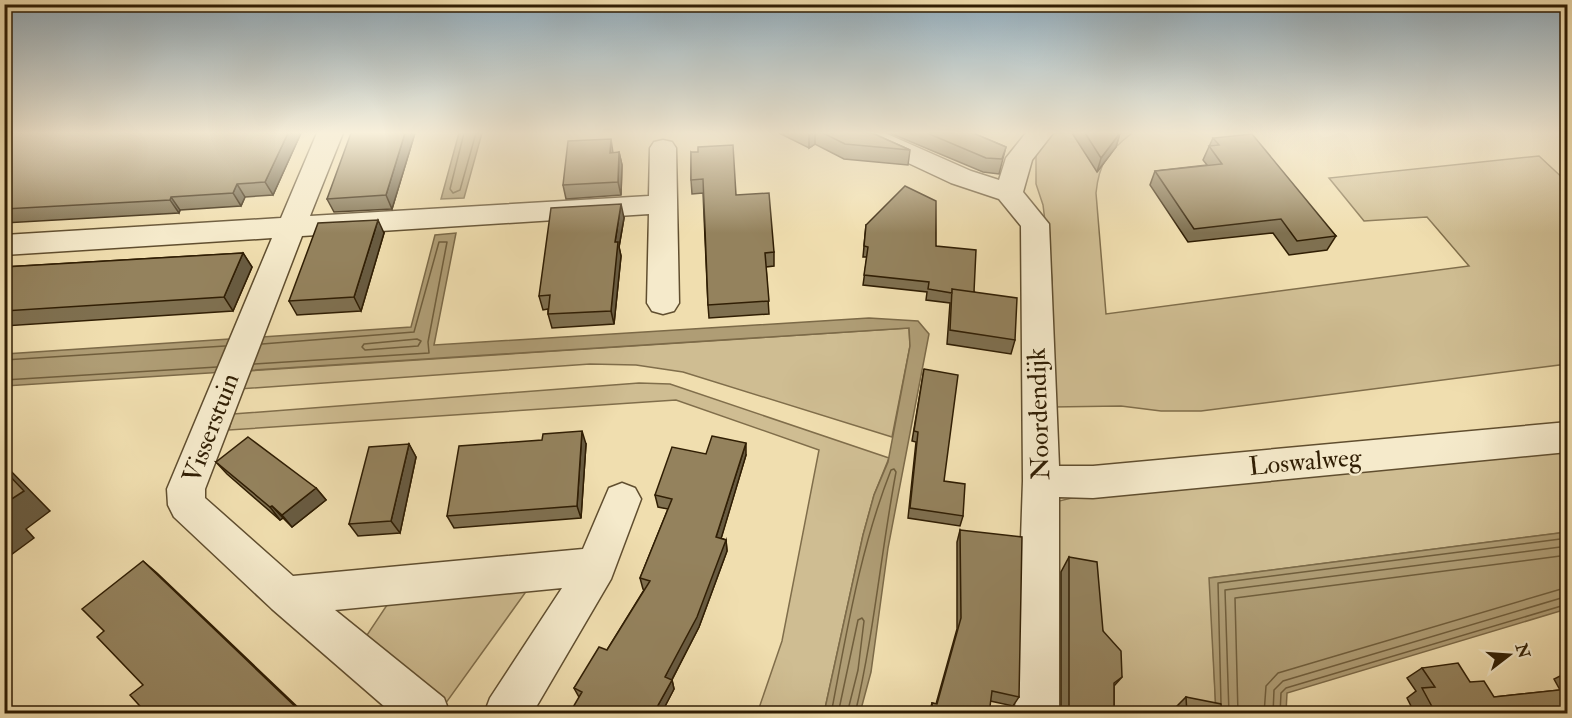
<svg xmlns="http://www.w3.org/2000/svg" width="1572" height="718" font-family="'IM FELL Double Pica',serif">
	<rect width="100%" height="100%" fill="#f0deaf"/>
	<filter id="stains"><feTurbulence type="fractalNoise" baseFrequency=".00333" numOctaves="4"/><feColorMatrix values="0 0 0 0 .2 0 0 0 0 .09 0 0 0 0 .02 0 0 0 .5 -.17"/></filter>
	<radialGradient id="worn" r=".72"><stop offset=".6" stop-color="#630" stop-opacity="0"/><stop offset="1" stop-color="#630" stop-opacity=".3"/></radialGradient>
	<path fill="#cfbd92" stroke="#806e4b" stroke-width="1.5" d="M1048,133H1132C1108,152 1099,162 1096,193L1106,314L1469,266L1427,217L1364,221L1329,178L1539,156L1567,182V364L1201,411H1161L1121,406L1052,407V279L1043,205L1036,184V147Z
		M909,328L910,346L892,437L683,372L636,365L590,364L239,389L247,371Z
		M639,383L670,384L889,458L874,495L863,535L824,713L757,714L782,641L819,450L676,400L229,430L233,414Z
		M1567,444V532L1210,578L1216,713L1056,714L1059,501L1084,495Z
		M520,590L525,593L443,707L365,638L389,602Z"/>
	<path fill="#af9d75" stroke="#7c6a48" stroke-width="1.5" d="M459,133H482L464,198L441,199Z
		M456,233L434,345L869,318L918,321L929,334L888,548L871,672L860,713H824L863,535L874,495L888,462L910,346L909,328L5,386V354L411,327L435,235Z
		M1567,532V609L1287,693L1286,713H1216L1209,578Z"/>
	<g fill="none" stroke-linecap="round" stroke-linejoin="round">
		<path stroke="#705e3c" stroke-width="1.5" d="M464,133L450,189L453,193L460,190L476,133
			M417,339L421,341L418,346L365,350L362,347L364,344Z
			M4,360L225,346
			M254,364L429,353L428,342L447,242H439L414,332L262,344
			M4,380L217,367
			M1221,703L1218,583L1568,538
			M831,714C847,631 860,549 891,470L894,469L896,472C881,552 874,634 855,714
			M838,714L858,620L862,618L864,621L858,670L847,714
			M1229,714L1225,590L1568,546
			M1238,714L1235,598L1568,555
			M1264,714L1266,686L1278,673L1568,587
			M1273,714L1274,690L1283,681L1568,596
			M1280,714L1281,693L1286,688L1568,604"/>
		<g stroke="#604e2f" stroke-width="3">
			<path id="minor" d="M317,133H343L310,216L649,196L650,148L654,142L663,140L672,142L676,148L679,303L674,311L663,314L652,311L647,303L649,214L302,236L205,489V498L293,576L583,549L609,488L622,483L635,488L641,499L611,579L532,714H484L490,698L562,588L335,610L444,698L450,714H393L272,609L174,517L168,505L167,489L272,238L4,255V235L281,218Z
				M851,133H885L971,171L999,180L1006,158L1026,133H1053L1032,160L1023,192L1049,224L1059,466H1093L1568,422V452L1093,498L1059,497V714H1015L1023,481L1021,226L999,199L951,183L855,138Z"/>
		</g>
		<use href="#minor" fill="#f5eacb" fill-rule="evenodd"/>
	</g>
	<path fill="#7f7050" stroke="#301e04" stroke-width="1.5" d="M4,133H301L273,195L245,197L241,206L180,210L179,213L4,223Z
		M415,133L392,209L334,212L327,199Z
		M779,133H872L910,150L908,165L844,159L815,144L809,148Z
		M890,133H973L1006,147L999,174L983,172Z
		M1072,133H1120L1116,147L1097,172Z
		M1213,138L1336,236L1327,250L1289,255L1273,233L1188,242L1150,185L1155,171L1207,165L1203,160Z
		M619,152L622,165L621,195L566,199L563,185Z
		M691,152L736,195L774,252V266L766,267L769,314L709,318L708,305L703,193L692,194L691,180Z
		M624,218L619,247L621,256L614,324L552,328L548,314V309L543,310L539,296Z
		M866,225L936,246L1015,340L1011,354L947,344L950,303L926,300L927,292L863,285L867,257H863Z
		M384,233L361,311L297,315L289,301Z
		M243,253L252,267L233,311L4,326V267Z
		M924,369L944,481L963,516L960,526L908,518L916,442L912,441Z
		M409,444L416,457L400,533L358,536L349,524Z
		M586,444L581,518L454,528L447,516Z
		M706,454L746,455L721,538L726,540L727,551L699,627L672,680L674,689L662,712L579,697L574,688L607,650L644,590L643,589L640,578L668,509L658,507L655,495Z
		M216,462L316,488L326,500L292,527L283,518L280,520L227,474Z
		M960,530L1019,697L1013,706L990,701L989,714H929L932,703L936,704L957,629V542Z
		M1069,557L1103,631L1122,677L1114,686V714H1061V572Z
		M1422,668L1470,682L1494,697L1560,690L1554,679L1568,672V714H1415L1407,698L1416,691L1407,678Z
		M1186,697L1222,714H1174V709Z"/>
	<path fill="#685b41" stroke="#301e04" stroke-width="1.5" d="M288,133H301L273,195L265,182Z
		M405,133H415L392,209L386,195Z
		M809,133H815V144L809,148Z
		M1120,133L1116,147L1097,172L1101,158Z
		M611,139L613,153H610Z
		M619,152L622,165L621,195L618,182Z
		M237,184L245,197L241,206L233,193Z
		M171,197L180,210L179,213L170,200Z
		M621,204L624,218L619,247L621,256L614,324L611,311L615,242Z
		M378,220L384,233L361,311L354,297Z
		M243,253L252,267L233,311L224,297Z
		M582,431L586,444L581,518L577,506Z
		M746,443V455L718,549L716,537Z
		M409,444L416,457L400,533L391,521Z
		M4,464L50,511L26,529L34,538L4,560Z
		M316,488L326,500L292,527L282,515Z
		M272,506L283,518L280,520L270,507Z
		M726,540L727,551L699,627L668,687L665,677Z
		M143,561L157,573L305,714H303Z
		M672,680L674,689L661,714L656,709Z"/>
	<path fill="#94825d" stroke="#301e04" stroke-width="1.5" d="M4,133H288L265,182L237,184L233,193L171,197L170,200L4,209Z
		M351,133H405L386,195L327,199Z
		M823,133H872L910,150L845,144Z
		M927,133H973L1006,147L1002,159L986,158Z
		M1085,133H1120L1101,158Z
		M1252,134L1336,236L1297,241L1281,219L1194,229L1155,171L1222,164L1209,146L1219,145L1213,138Z
		M611,139L610,153L619,152L618,182L563,185L568,141Z
		M733,145L736,195L769,193L774,252L765,253L769,301L708,305L703,179L691,180V152H698V147Z
		M905,186L936,201V246L976,250L974,292L952,289V293L928,289L929,282L864,275L868,247L864,246L866,225Z
		M621,204L615,242H618L611,311L548,314L550,295L539,296L551,208Z
		M378,220L354,297L289,301L318,223Z
		M243,253L224,297L4,311V267Z
		M952,289L1017,298L1015,340L950,330Z
		M924,369L958,375L944,481L965,484L963,516L910,508L918,432L914,431Z
		M582,431L577,506L447,516L459,446L542,440L543,434Z
		M712,436L746,443L716,537L726,540L697,617L665,677L672,680L656,709L666,714H569L582,692L574,688L599,647L607,650L650,581L640,578L672,499L655,495L672,447L706,454Z
		M248,437L316,488L282,515L272,506L270,507L216,462Z
		M409,444L391,521L349,524L369,447Z
		M4,470L24,491L4,504Z
		M960,530L1022,537L1019,697L992,691L989,714H933L932,703L937,704L961,618Z
		M1069,557L1097,562L1103,631L1121,651L1122,677L1114,683V714H1069Z
		M143,561L303,714H147L130,695L143,685L97,637L104,631L82,609Z
		M1458,663L1470,682L1484,681L1494,697L1568,689V714H1436L1422,688L1435,687L1422,668Z
		M1186,697L1221,704L1222,714H1187Z"/>
	<linearGradient id="sky" x2="0" y2="1"><stop stop-color="#91abba"/><stop offset="0.57" stop-color="#f8f0db"/><stop offset="1" stop-color="#f8f0db" stop-opacity="0"/></linearGradient>
	<rect width="1572" height="233" fill="url(#sky)"/>
	<g text-anchor="middle" dominant-baseline="central" stroke-width="4.5" stroke-linejoin="round" paint-order="stroke">
		<g font-size="26" fill="#301e04" stroke="#f5eacb">
			<text transform="translate(1039 414) rotate(-92)">Noordendijk</text>
			<text transform="translate(211 428) rotate(-69)">Visserstuin</text>
			<text transform="translate(1305 462) rotate(-5)">Loswalweg</text>
		</g>
	</g>
	<rect width="1572" height="718" fill="none" stroke="#f0deaf" stroke-width="24"/>
	<rect x="6" y="6" width="1560" height="706" fill="none" stroke="#301e04" stroke-width="3"/>
	<rect x="12" y="12" width="1548" height="694" fill="none" stroke="#301e04" stroke-width="1.5"/>
	<g transform="translate(1509 655) rotate(73)" stroke="#f5eacb" stroke-width="4.5" paint-order="stroke">
	<path d="M0-4.5L10 22L0 15L-10 22Z" fill="#301e04"/>
	<text y="-9" font-size="16" font-weight="bold" text-anchor="middle" fill="#301e04">N</text>
	</g>
	<rect width="100%" height="100%" filter="url(#stains)"/>
	<rect width="100%" height="100%" fill="url(#worn)"/>
</svg>
